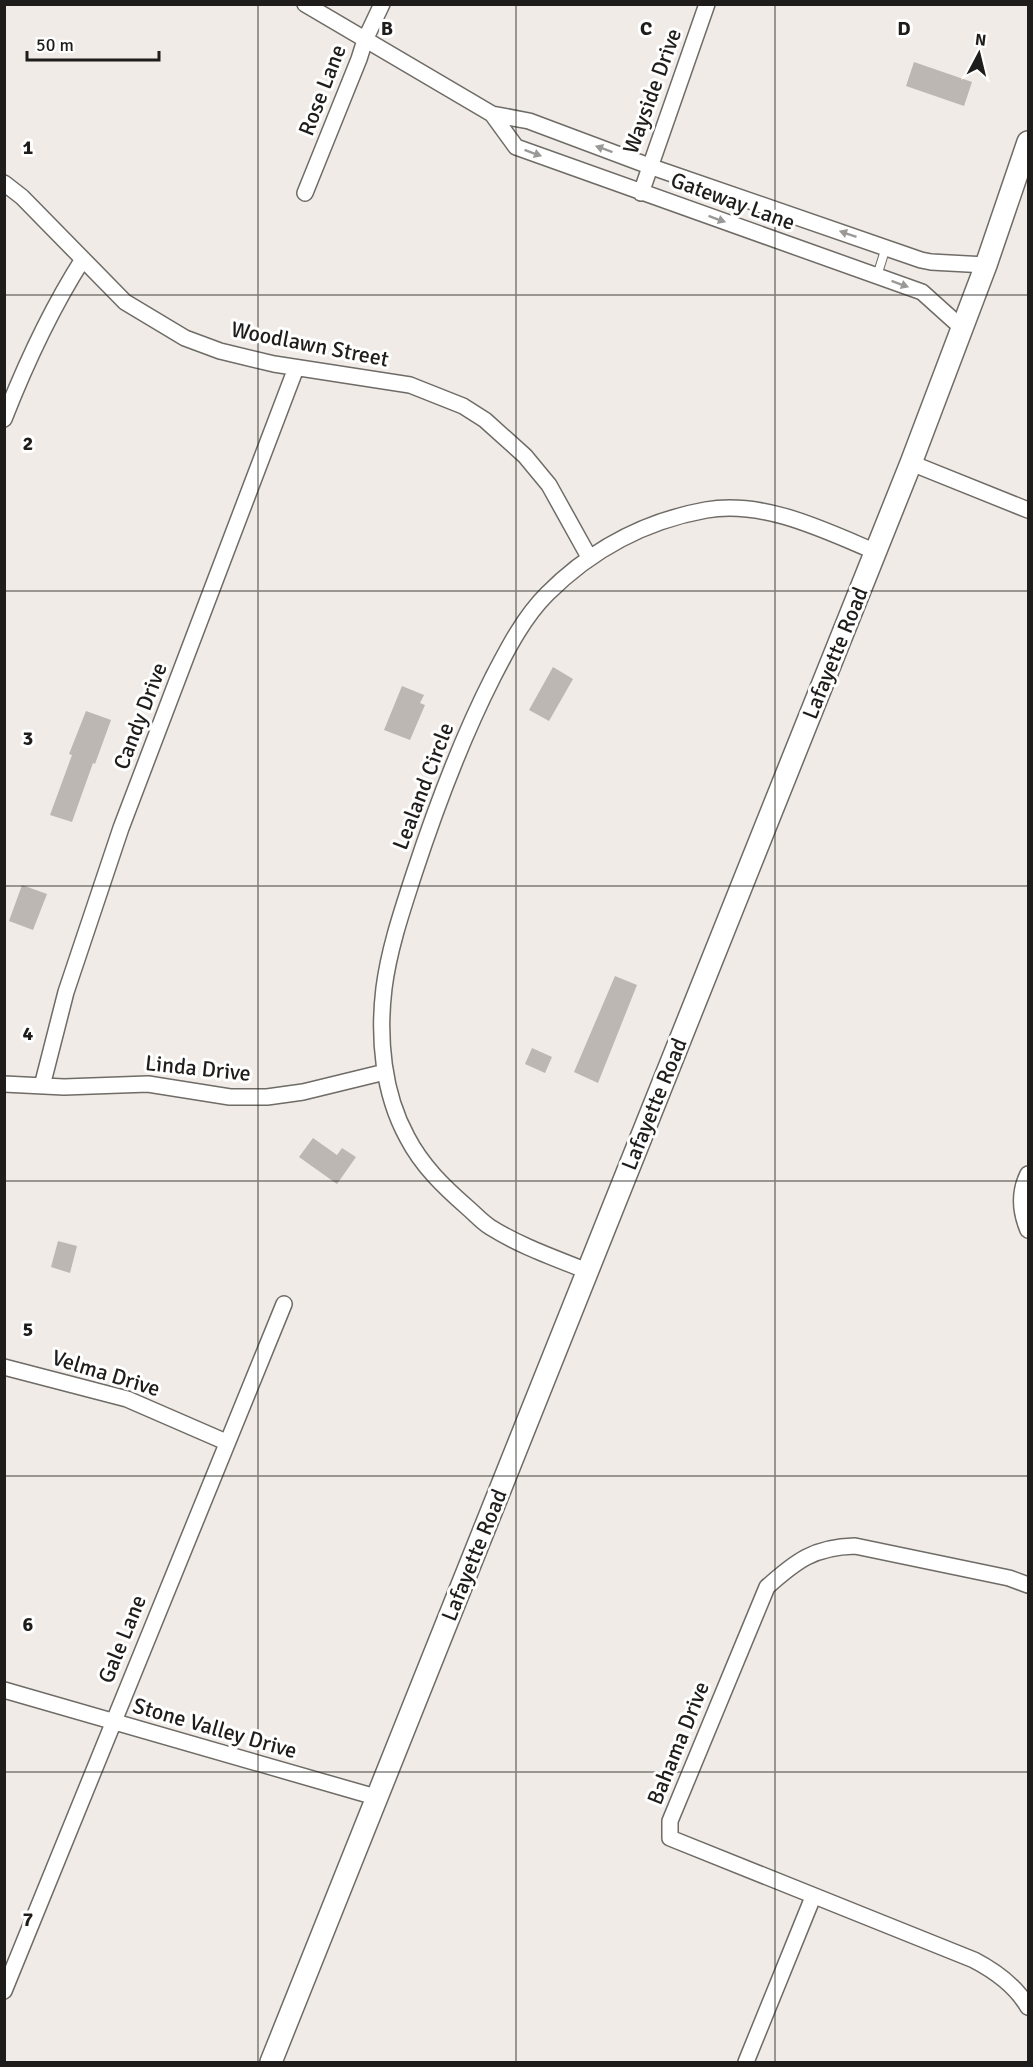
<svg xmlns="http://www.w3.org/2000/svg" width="1033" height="2067" font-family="Signika,sans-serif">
	<rect width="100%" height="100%" fill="#f0ebe6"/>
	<path fill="#bcb7b2" d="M914,62L972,82L964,106L906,86Z
		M553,667L573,679L549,721L529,710Z
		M402,686L424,695L420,703L425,705L410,740L384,730Z
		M86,711L111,720L95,764L93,763L72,822L50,815L72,755L69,754Z
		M22,885L47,894L33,930L9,921Z
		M615,976L637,985L598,1083L574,1072Z
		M532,1048L552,1057L545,1073L525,1064Z
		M313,1138L337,1155L342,1148L356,1157L337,1184L299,1157Z
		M58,1241L77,1246L70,1273L51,1267Z"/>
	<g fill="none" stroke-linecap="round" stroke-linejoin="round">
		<g stroke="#6f6b66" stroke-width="10">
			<path id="service" d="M877,276L886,247"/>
		</g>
		<g stroke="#6f6b66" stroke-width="18">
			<path id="minor" d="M305,4L492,114L529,121L649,166L921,260L931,262L986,265
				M492,114L516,147L922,292L962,328
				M4,183L22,197L125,302L185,338L220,351L274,364L410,385L463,406L485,420L525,456L549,485L589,557
				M305,193L359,59L365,40L382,4
				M641,193L707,4
				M4,419C26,363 51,309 83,259
				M911,463L1028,510
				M4,1084L64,1087L148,1084L230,1097H267L303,1092L385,1072
				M42,1086L66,992L121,828L296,368
				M1028,1174C1019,1192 1020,1211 1028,1230
				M587,1271C555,1258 520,1246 490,1227C482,1222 475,1214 468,1208C444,1187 422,1166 407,1137C383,1093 378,1038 384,988C389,949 402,911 414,874C436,807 461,740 493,677C508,648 524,617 547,594C591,550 645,521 706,510C764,500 824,530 876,552
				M4,1367L127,1399L226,1442
				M1028,1585L1009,1578L855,1546C814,1547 796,1561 767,1587L670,1821V1838L974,1960C995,1971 1016,1986 1028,2007
				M4,1690L379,1798
				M4,1991L284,1304
				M746,2062L813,1897"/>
		</g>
		<g stroke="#6f6b66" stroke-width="24">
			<path id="secondary" d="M271,2062L911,463L986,265L1028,142"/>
		</g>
		<use href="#service" stroke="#fff" stroke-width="8"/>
		<use href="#minor" stroke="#fff" stroke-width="15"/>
		<use href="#secondary" stroke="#fff" stroke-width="21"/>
	</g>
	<defs><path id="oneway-solid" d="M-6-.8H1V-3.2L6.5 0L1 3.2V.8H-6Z" transform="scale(1.5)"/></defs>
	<g fill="#9a9998">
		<use href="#oneway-solid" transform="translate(604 149) rotate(-160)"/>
		<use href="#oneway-solid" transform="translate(533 153) rotate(20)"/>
		<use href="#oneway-solid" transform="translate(717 219) rotate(20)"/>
		<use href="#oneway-solid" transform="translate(848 234) rotate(-161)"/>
		<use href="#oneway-solid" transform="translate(900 284) rotate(20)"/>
	</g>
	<path fill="none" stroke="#1f1d1b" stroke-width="1.5" stroke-opacity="0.55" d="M258,4V2062M516,4V2062M775,4V2062M4,295H1028M4,591H1028M4,886H1028M4,1181H1028M4,1476H1028M4,1772H1028"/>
	<g text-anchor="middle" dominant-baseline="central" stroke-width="6" stroke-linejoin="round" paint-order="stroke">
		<g font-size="22" fill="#1f1d1b" stroke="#fff">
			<text transform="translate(322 90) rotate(-69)">Rose Lane</text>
			<text transform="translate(652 91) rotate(-70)">Wayside Drive</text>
			<text transform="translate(733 201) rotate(20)">Gateway Lane</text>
			<text transform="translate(310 344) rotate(11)">Woodlawn Street</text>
			<text transform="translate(835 653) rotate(-68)">Lafayette Road</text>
			<text transform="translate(140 716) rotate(-69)">Candy Drive</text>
			<text transform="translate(423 786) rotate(-69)">Lealand Circle</text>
			<text transform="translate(198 1068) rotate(6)">Linda Drive</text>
			<text transform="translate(654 1104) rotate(-68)">Lafayette Road</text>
			<text transform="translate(106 1373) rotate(17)">Velma Drive</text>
			<text transform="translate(474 1555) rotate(-68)">Lafayette Road</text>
			<text transform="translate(122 1639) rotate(-68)">Gale Lane</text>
			<text transform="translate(215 1728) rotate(16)">Stone Valley Drive</text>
			<text transform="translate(678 1743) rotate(-68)">Bahama Drive</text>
		</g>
	</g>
	<g font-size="20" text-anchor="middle" font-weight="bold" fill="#1f1d1b" stroke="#fff" stroke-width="6" stroke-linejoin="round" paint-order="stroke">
		<text x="387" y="35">B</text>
		<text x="646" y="35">C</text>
		<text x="904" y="35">D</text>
		<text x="28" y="154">1</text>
		<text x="28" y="450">2</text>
		<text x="28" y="745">3</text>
		<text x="28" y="1040">4</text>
		<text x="28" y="1336">5</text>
		<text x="28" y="1631">6</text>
		<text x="28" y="1926">7</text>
	</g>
	<rect width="1033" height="2067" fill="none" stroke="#1f1d1b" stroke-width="12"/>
	<g transform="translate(979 54) rotate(7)" stroke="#ffffff" stroke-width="4.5" paint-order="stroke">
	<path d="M0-4.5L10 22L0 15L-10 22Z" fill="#1f1d1b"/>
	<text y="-9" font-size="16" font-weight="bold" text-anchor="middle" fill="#1f1d1b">N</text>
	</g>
	<path d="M27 51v9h132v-9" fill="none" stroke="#1f1d1b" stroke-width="3"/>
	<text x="36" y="51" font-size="18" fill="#1f1d1b" stroke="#ffffff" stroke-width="4.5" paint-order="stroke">50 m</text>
</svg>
